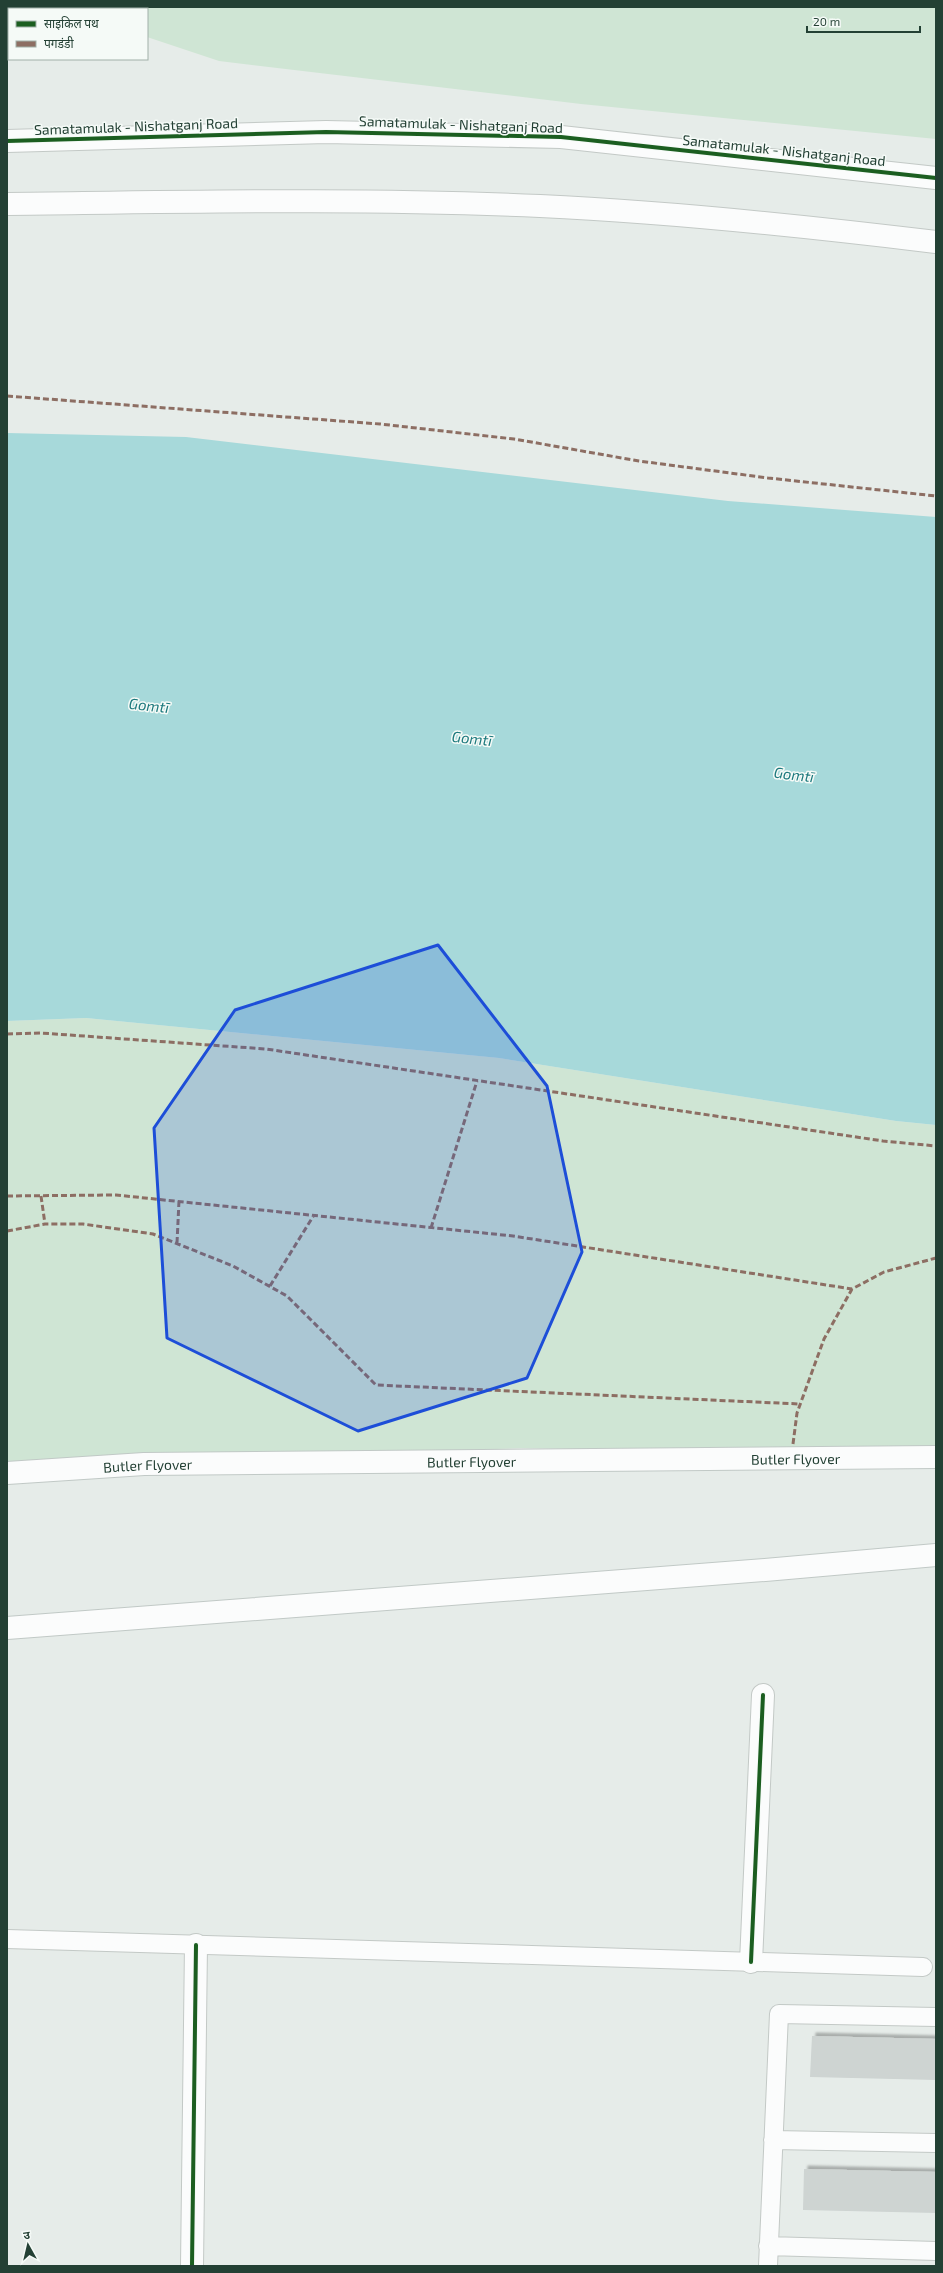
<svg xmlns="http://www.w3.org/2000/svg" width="943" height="2273" font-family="'Exo 2','Noto Sans Devanagari',sans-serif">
	<defs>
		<filter id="shadow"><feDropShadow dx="3.5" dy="-3.5" stdDeviation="1" flood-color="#0004"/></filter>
	</defs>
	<rect width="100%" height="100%" fill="#e6ece9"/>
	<path fill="#cfe5d4" d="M55,7H936V139L581,104L219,61L147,37V9H61Z
		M86,1018L499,1058L896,1121L936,1125V1454L521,1448L238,1458L7,1475V1021Z"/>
	<path fill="#a7d9da" d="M7,433L186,437L728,501L936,517V1125L896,1121L499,1058L86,1018L7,1021Z"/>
	<path fill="#ced4d2" filter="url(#shadow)" d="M812,2036L936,2039V2080L810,2077Z
		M804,2169L936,2172V2213L803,2210Z"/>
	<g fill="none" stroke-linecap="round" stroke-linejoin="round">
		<g stroke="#c3c9c6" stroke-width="20">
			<path id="service" d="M7,1939L923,1967
				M773,2140L936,2143
				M768,2246L936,2251
				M768,2266L779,2014L936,2017"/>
		</g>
		<g stroke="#c3c9c6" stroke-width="24">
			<path id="minor" d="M751,1962L763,1695
				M192,2266L196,1945"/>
		</g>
		<g stroke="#c3c9c6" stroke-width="24">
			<path id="tertiary" d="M7,141L326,132L561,137L936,178
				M7,204C185,202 363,198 540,206C672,212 804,226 936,242"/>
		</g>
		<g stroke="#c1c9c6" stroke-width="24">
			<g id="secondary">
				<path id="s1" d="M7,1473L144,1464L936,1457"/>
				<path d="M7,1628L765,1570L936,1555"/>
			</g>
		</g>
		<use href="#service" stroke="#fbfcfc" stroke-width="18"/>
		<use href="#minor" stroke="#fbfcfc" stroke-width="22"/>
		<use href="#tertiary" stroke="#fbfcfc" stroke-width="22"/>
		<use href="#secondary" stroke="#fbfcfc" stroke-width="22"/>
		<path stroke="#8d6e63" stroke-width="3" stroke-dasharray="6 3" stroke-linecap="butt" d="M7,396L380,424L514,439L639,461L768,478L936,496
			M7,1034L41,1033L266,1049L883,1141L936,1146
			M7,1196L116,1195L513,1236L852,1289
			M41,1196L45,1224
			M431,1228L477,1081
			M7,1231L45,1224H83L153,1234L233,1266L287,1296L376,1385L800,1404
			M177,1243L179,1201
			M270,1286L314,1215
			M793,1444L797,1413L824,1339L852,1289L884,1272L936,1258"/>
		<g stroke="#f5faf7" stroke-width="6">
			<path id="cycleway" d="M7,141L326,132L561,137L936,178
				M751,1962L763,1695
				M192,2266L196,1945"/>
		</g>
		<use href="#cycleway" stroke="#1b5e20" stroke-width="4"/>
	</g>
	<path fill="#1d4ed8" fill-opacity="0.2" stroke="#1d4ed8" stroke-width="3" stroke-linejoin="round" d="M438,945L547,1086L582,1252L527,1378L358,1431L167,1338L154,1128L235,1010Z"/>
	<g text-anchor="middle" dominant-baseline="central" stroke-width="3" stroke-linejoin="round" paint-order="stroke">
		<g font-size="14" fill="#234034" stroke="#f5faf7">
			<text transform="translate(461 124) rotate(2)">Samatamulak - Nishatganj Road</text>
			<text transform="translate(136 126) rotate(-2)">Samatamulak - Nishatganj Road</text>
			<text transform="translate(784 150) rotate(6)">Samatamulak - Nishatganj Road</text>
			<text stroke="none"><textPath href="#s1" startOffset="789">Butler Flyover</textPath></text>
			<text stroke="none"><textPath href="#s1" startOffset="465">Butler Flyover</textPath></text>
			<text stroke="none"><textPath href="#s1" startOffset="141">Butler Flyover</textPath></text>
		</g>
		<g font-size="15" font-style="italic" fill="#1c797d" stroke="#f5faf7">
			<text transform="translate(149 705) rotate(6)">Gomtī</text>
			<text transform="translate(472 738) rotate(6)">Gomtī</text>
			<text transform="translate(794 774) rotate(7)">Gomtī</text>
		</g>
	</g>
	<rect width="943" height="2273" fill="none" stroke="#234034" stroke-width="16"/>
	<rect x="8" y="8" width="140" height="52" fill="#f5faf7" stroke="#a1b0a9"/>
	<rect x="16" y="21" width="20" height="6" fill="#1b5e20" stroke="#a1b0a9"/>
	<text x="44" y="28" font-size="12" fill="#234034">साइकिल पथ</text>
	<rect x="16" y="41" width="20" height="6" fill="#8d6e63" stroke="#a1b0a9"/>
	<text x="44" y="48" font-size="12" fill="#234034">पगडंडी</text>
	<g transform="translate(28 2245) rotate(352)" stroke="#f5faf7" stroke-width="3" paint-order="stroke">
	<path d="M0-3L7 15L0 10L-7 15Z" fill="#234034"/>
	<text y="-6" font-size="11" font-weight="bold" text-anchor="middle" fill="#234034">उ</text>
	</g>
	<path d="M807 26v6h113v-6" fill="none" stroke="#234034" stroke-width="2"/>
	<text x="813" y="26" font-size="12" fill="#234034" stroke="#f5faf7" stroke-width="3" paint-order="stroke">20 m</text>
</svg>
